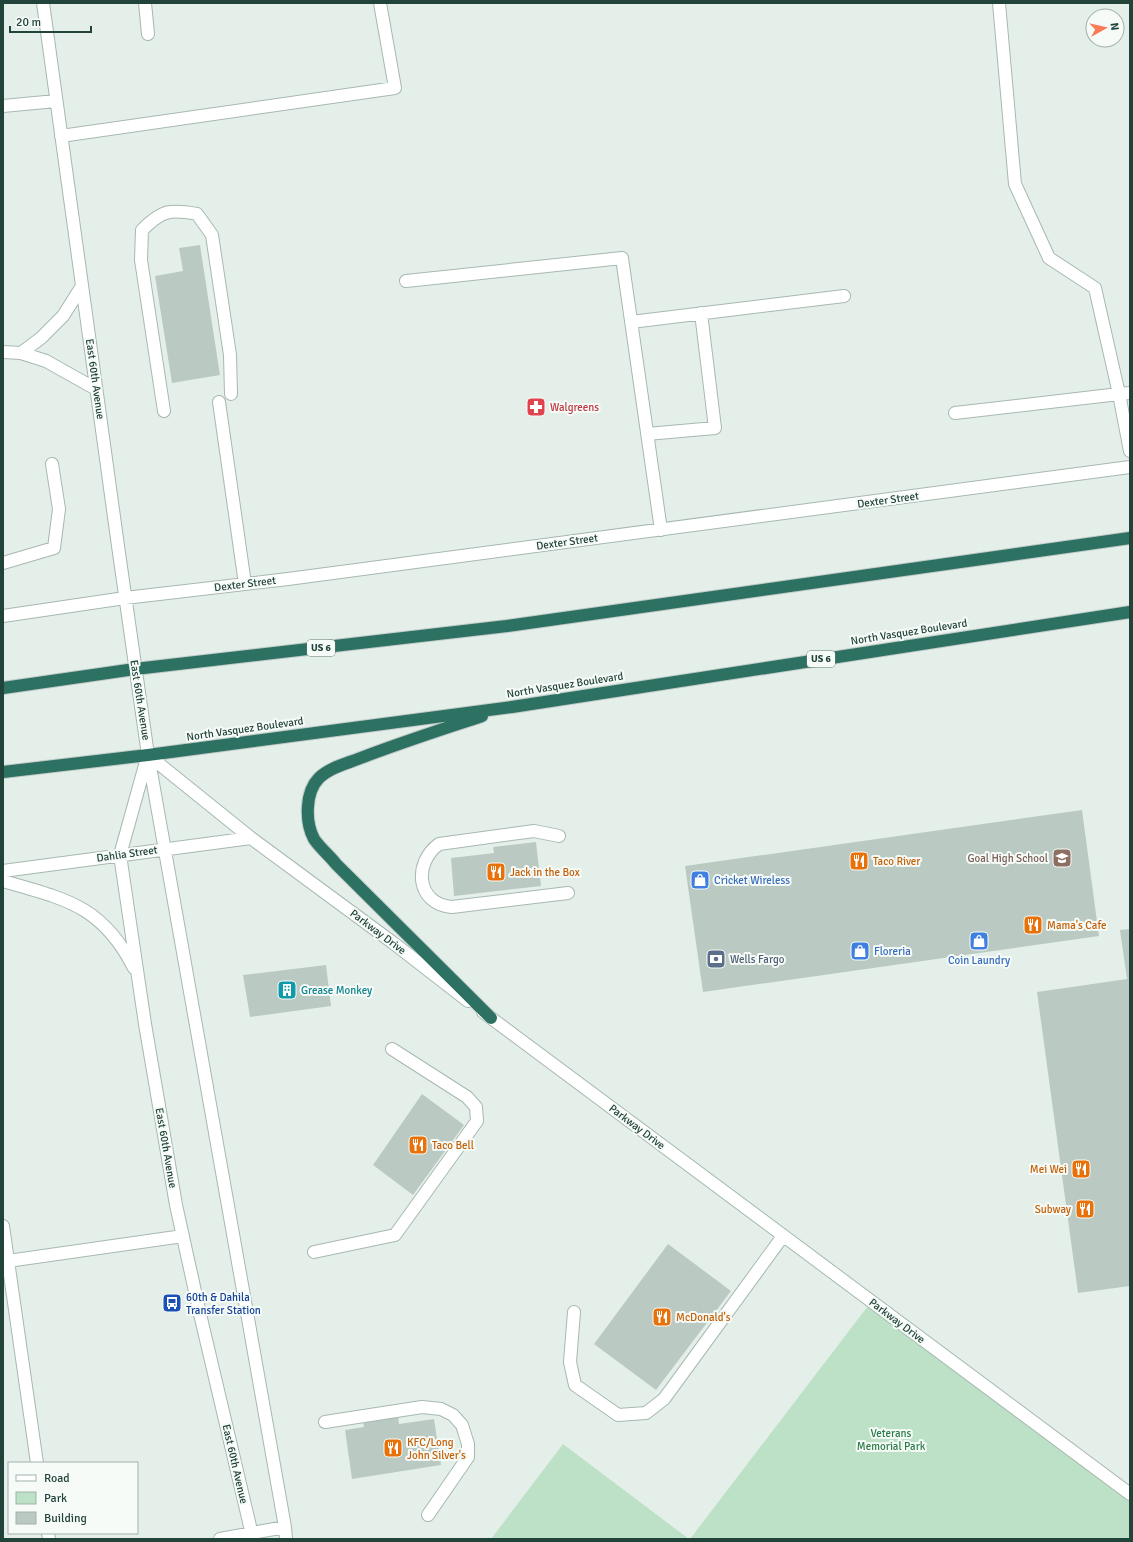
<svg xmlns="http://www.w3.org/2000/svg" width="1133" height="1542" font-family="Signika,sans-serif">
	<rect width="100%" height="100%" fill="#e5efea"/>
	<path fill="#bde1c6" d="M871,1302L1130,1494V1539H690Z
		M563,1444L689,1539H491Z"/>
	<path fill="#bacac3" d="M200,245L220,375L172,383L155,276L183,271L179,248Z
		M1082,810L1099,936L703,992L685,866Z
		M536,842L541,886L454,896L451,858L494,853L493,847Z
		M1130,929V1286L1078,1293L1037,992L1127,979L1120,930Z
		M326,965L331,1006L250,1017L243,975Z
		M422,1094L464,1125L413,1195L373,1165Z
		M668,1244L731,1291L656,1390L594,1344Z
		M398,1416L399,1424L434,1419L441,1465L352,1479L345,1430L364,1427L363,1422Z"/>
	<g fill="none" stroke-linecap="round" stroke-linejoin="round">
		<g stroke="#a7b8b1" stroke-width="14">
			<path id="minor" d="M43,3L119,553L148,755L285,1527L286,1539
				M145,3L148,34
				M3,106L56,101
				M61,136L395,88L380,3
				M406,281L622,258L661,530
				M631,322L844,296
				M3,352L21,353L46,361L96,389
				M21,353L41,338L63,316L82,286
				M1130,393L1119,394L1130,451
				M219,402L245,584
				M164,411L141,260L142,230C162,210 170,209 197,214L212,235L230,355L231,394
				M955,413L1119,394L1095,288L1049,258L1015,184L999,3
				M647,434L715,428L701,313
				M3,563L54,548L59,509L52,464
				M3,616L125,598L288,579L1130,467
				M148,755L251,838L392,942L468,1001
				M147,758L120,855L145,1024L176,1205L200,1314L253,1539
				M559,836L534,831L439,844C413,863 416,904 452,907L568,893
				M3,871L251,838
				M3,881C65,899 102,905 134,968
				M483,1012L1130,1494
				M3,1226L37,1463
				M314,1252L395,1235L477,1121L476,1107L467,1097L392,1049
				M8,1261L183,1236
				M574,1312L570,1362L575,1385L618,1415L646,1413L664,1399L783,1236
				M325,1422L422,1407L441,1409L453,1415L462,1425L468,1444V1457L428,1515
				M48,1533L49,1539
				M220,1539L285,1527"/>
		</g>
		<g stroke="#c1cac8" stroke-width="14">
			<path id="highway" d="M3,688L135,669L507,626L1130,538
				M482,716C440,730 399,743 358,759C345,764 329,768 319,778C305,792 305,822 314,839C320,848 330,856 336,864L491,1018
				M3,772L148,755L512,707L1130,612"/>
		</g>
		<use href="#minor" stroke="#fff" stroke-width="12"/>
		<use href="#highway" stroke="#2c7161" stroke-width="12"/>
	</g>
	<defs>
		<g id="pharmacy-square" transform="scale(1)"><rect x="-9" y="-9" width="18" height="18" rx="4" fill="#e0444e" stroke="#f6fbf8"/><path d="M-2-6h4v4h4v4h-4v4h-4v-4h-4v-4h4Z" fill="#fff"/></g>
		<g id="school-square" transform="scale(1)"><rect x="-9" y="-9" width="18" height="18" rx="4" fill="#8d6e63" stroke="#f6fbf8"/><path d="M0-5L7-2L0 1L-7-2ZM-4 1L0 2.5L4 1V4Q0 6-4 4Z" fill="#fff"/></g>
		<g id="restaurant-square" transform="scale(1)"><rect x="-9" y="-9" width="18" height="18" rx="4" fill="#e8710a" stroke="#f6fbf8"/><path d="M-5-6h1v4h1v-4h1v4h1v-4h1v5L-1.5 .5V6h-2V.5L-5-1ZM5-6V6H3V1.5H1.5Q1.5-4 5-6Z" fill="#fff"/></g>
		<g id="shop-square" transform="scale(1)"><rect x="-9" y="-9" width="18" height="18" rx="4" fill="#3f7fe0" stroke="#f6fbf8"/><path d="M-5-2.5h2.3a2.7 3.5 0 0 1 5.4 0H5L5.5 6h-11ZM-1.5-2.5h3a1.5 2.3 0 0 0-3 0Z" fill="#fff"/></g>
		<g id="bank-square" transform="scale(1)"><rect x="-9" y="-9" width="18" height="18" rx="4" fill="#5c6f8a" stroke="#f6fbf8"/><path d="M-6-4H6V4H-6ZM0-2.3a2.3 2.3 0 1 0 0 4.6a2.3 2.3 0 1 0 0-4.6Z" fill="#fff"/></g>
		<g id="building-square" transform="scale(1)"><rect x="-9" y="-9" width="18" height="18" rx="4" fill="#0f9aa8" stroke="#f6fbf8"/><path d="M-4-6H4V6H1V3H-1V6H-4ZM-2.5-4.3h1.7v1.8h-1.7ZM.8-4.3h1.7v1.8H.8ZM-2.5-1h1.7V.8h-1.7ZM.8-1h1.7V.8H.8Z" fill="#fff"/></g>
		<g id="bus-square" transform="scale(1)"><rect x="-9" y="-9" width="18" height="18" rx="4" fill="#1a4fb4" stroke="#f6fbf8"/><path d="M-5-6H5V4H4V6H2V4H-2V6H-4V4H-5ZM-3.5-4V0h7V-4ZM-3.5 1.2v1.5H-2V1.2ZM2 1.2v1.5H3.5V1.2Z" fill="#fff"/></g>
	</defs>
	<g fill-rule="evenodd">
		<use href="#pharmacy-square" x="536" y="407"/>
		<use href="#school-square" x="1062" y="858"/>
		<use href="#restaurant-square" x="859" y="861"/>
		<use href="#restaurant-square" x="496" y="872"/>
		<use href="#shop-square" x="700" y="880"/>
		<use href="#restaurant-square" x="1033" y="925"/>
		<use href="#shop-square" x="979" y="941"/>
		<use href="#shop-square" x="860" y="951"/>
		<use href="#bank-square" x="716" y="959"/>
		<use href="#building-square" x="287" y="990"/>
		<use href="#restaurant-square" x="418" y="1145"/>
		<use href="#restaurant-square" x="1081" y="1169"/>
		<use href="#restaurant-square" x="1085" y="1209"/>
		<use href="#bus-square" x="172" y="1303"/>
		<use href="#restaurant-square" x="662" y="1317"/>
		<use href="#restaurant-square" x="393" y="1448"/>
	</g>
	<g text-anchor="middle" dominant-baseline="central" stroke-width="4" stroke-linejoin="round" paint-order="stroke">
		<g fill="#f6fbf8" stroke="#627a72" stroke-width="1">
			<rect x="307" y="640" width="28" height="16" rx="3"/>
			<rect x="807" y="651" width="28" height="16" rx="3"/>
		</g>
		<g font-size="10" font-weight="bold" fill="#224339">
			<text x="321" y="648">US 6</text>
			<text x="821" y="659">US 6</text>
		</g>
		<g font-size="11" fill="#224339" stroke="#f6fbf8">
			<text transform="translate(95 379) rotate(82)">East 60th Avenue</text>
			<text transform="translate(888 500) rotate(-8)">Dexter Street</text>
			<text transform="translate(567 542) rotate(-8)">Dexter Street</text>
			<text transform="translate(245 584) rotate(-7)">Dexter Street</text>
			<text transform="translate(909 632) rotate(-9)">North Vasquez Boulevard</text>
			<text transform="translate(565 685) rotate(-9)">North Vasquez Boulevard</text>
			<text transform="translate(140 700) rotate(81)">East 60th Avenue</text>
			<text transform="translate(245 729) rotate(-8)">North Vasquez Boulevard</text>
			<text transform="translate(127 854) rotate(-8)">Dahlia Street</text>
			<text transform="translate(378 932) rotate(37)">Parkway Drive</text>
			<text transform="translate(637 1127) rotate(37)">Parkway Drive</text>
			<text transform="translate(166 1148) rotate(80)">East 60th Avenue</text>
			<text transform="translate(897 1321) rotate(37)">Parkway Drive</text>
			<text transform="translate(235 1464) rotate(77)">East 60th Avenue</text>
		</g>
		<g font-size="11" fill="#be3a42" stroke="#f6fbf8" text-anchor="start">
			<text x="550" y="407">Walgreens</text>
		</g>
		<g font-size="11" fill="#785e54" stroke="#f6fbf8" text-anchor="end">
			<text x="1048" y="858">Goal High School</text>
		</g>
		<g font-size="11" fill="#c56008" stroke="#f6fbf8" text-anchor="start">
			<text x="873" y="861">Taco River</text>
			<text x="510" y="872">Jack in the Box</text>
			<text x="1047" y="925">Mama's Cafe</text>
			<text x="432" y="1145">Taco Bell</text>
			<text x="1067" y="1169" text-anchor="end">Mei Wei</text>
			<text x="1071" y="1209" text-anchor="end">Subway</text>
			<text x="676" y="1317">McDonald's</text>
			<text x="407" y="1442">KFC/Long<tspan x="407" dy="13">John Silver's</tspan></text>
		</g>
		<g font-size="11" fill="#366cbe" stroke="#f6fbf8" text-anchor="start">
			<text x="714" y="880">Cricket Wireless</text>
			<text x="874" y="951">Floreria</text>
			<text x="979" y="960" text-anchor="middle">Coin Laundry</text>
		</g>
		<g font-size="11" fill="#4e5e75" stroke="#f6fbf8" text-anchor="start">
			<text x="730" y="959">Wells Fargo</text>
		</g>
		<g font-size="11" fill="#0d838f" stroke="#f6fbf8" text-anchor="start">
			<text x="301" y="990">Grease Monkey</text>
		</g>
		<g font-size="11" fill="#164399" stroke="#f6fbf8" text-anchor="start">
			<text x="186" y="1297">60th &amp; Dahila<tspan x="186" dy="13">Transfer Station</tspan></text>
		</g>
		<g font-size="11" fill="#2a7c47" stroke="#f6fbf8">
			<text x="891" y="1433">Veterans<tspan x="891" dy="13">Memorial Park</tspan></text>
		</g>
	</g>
	<rect width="1133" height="1542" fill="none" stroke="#224339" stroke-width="8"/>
	<rect x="8" y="1462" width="130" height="72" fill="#f6fbf8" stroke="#a1b1ac"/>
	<rect x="16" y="1475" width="20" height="6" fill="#ffffff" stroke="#a1b1ac"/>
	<text x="44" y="1482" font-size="12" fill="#224339">Road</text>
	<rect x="16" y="1492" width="20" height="12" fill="#bde1c6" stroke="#a1b1ac"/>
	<text x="44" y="1502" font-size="12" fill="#224339">Park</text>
	<rect x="16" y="1512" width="20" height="12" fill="#bacac3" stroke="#a1b1ac"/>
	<text x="44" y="1522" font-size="12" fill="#224339">Building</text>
	<g transform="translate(1105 28) rotate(82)"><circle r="19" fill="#f6fbf8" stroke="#a1b1ac"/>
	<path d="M0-3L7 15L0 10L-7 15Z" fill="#fa7b58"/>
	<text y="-6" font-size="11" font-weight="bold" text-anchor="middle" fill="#224339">N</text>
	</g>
	<path d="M10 26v6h81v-6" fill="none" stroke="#224339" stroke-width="2"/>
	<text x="16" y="26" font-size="12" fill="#224339" stroke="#f6fbf8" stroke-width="3" paint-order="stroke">20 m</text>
</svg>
